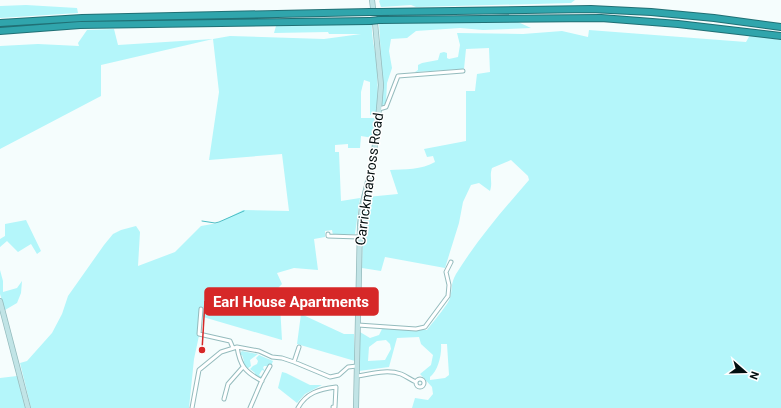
<svg xmlns="http://www.w3.org/2000/svg" width="781" height="408" font-family="Roboto,sans-serif">
	<rect width="100%" height="100%" fill="#f5fdfd"/>
	<path fill="#b4f6fa" fill-rule="evenodd" d="M380,0H575L571,3L416,7L411,5L381,7L379,1Z
		M26,5L77,8L78,13L0,18V6Z
		M518,22L531,28L483,30L460,28L416,31L407,38L391,39L389,51L392,68L387,83L386,103L382,106V75L379,23Z
		M372,23C371,36 375,48 376,60C378,78 378,94 377,111L374,114L370,115V82L364,80L361,92V118H375L373,138L361,136L360,148H348V144L335,145V152H339L341,201L360,198L355,234L333,235L332,230L325,231V237L314,239L318,270L294,268L277,273L282,284L268,298L280,305L282,340L203,317L194,359L189,408H31L20,363L27,361L52,333L62,314L68,296L104,245L113,234L121,230L136,226L140,232L138,266L175,252L201,226L218,223L243,210L289,211L282,154L209,160L219,92L213,39L101,65V96L0,149V46L38,44L79,46L78,43L87,30L114,29L118,45L213,39L230,36L324,39L361,34H329L328,32L274,33L276,26Z
		M589,30L746,42L750,35L781,40V408H412L415,398L428,400L433,394L432,387L420,374L431,365L433,355L421,344L419,337L397,338L389,367L359,371L360,332L370,338L379,335L382,329L427,330C432,323 448,305 450,298C453,288 450,285 456,274C477,240 503,210 529,180L528,176L511,160L492,168C489,177 493,182 490,191L479,183L471,185L463,202L459,223L445,268L385,257L381,271L362,268L363,230L367,197L398,194L390,170C404,169 422,170 435,162L433,156L427,157L424,149L466,141V91H475L477,74L490,72L489,48L466,49L464,69L415,72L418,70V65L422,63L438,60L440,53L444,52L447,53V58L449,59L458,57L460,45L457,33L523,34L562,31L588,37ZM386,340L390,344L391,349L385,360L368,361L369,347L377,341ZM441,344H447L449,375L445,378L430,380V377C438,371 442,354 441,344Z
		M26,220L41,251L37,254L31,244L18,252L7,241L0,247V239L5,236V224Z
		M0,270L3,281V292L17,288L22,281L21,293L17,303L5,310L0,294Z
		M301,314L344,334H354L355,361L297,344Z
		M242,351L258,354L250,360L251,366L247,369L241,362L244,361L242,355H240L241,352Z
		M259,355L273,361L271,366H264L263,368L265,371L262,370L259,375L262,377L260,378L254,375L255,373L250,369L253,366L257,364L258,361L256,358Z
		M282,372L286,373L310,385H322L305,394L297,403L278,388Z
		M17,376L25,408H0V378Z"/>
	<g fill="none" stroke-linecap="round" stroke-linejoin="round">
		<path stroke="#4cbdc4" stroke-width="1" d="M202,221L215,223L219,222L244,211"/>
		<g stroke="#94bbbd" stroke-width="5">
			<path id="minor" d="M379,109L386,107L398,76L463,71
				M328,234V236L359,237
				M201,309L199,334L230,341L233,348
				M358,325L416,329L425,327L448,296L449,285L446,272L451,262
				M237,347C240,366 245,372 262,381
				M294,362L299,347
				M357,376C371,374 387,369 401,374C406,376 411,380 416,382
				M416 383a4 4 0 1 1 8 0a4 4 0 1 1-8 0Z
				M224,399L228,384L243,367
				M192,408L199,370L221,352L237,347L259,351L272,357L282,358L294,362L330,377L339,375L348,367L357,366
				M250,408L262,380L270,366
				M298,408C306,393 319,389 336,387L335,407H333"/>
		</g>
		<g stroke="#94bbbd" stroke-width="6">
			<path id="secondary" d="M372,0L373,8
				M0,301L28,408
				M356,408L360,225L362,206L373,161L379,109L381,85L375,23"/>
		</g>
		<g stroke="#207075" stroke-width="8">
			<path id="motorway" d="M379,12L591,9L651,12L714,18L781,27
				M379,20L601,18L678,24L781,36
				M0,23L82,18L370,12
				M0,31L80,25L370,21"/>
		</g>
		<use href="#minor" stroke="#fff" stroke-width="3"/>
		<use href="#secondary" stroke="#c1e4e6" stroke-width="4.5"/>
		<use href="#motorway" stroke="#30a5ac" stroke-width="6"/>
		<g stroke="#207075" stroke-width="8" stroke-linecap="butt">
			<path id="motorway-bridge" d="M370,12H379
				M370,21L379,20"/>
		</g>
		<use href="#motorway-bridge" stroke="#30a5ac" stroke-width="6"/>
	</g>
	<g text-anchor="middle" dominant-baseline="central" stroke-width="3" stroke-linejoin="round" paint-order="stroke">
		<g font-size="14" fill="#030f10" stroke="#fff">
			<text transform="translate(369 179) rotate(-82)">Carrickmacross Road</text>
		</g>
	</g>
	<path fill="none" stroke="#d62828" stroke-width="1.5" d="M202 350L205 301"/>
	<circle fill="#d62828" stroke="#fff" stroke-width="1.5" cx="202" cy="350" r="4"/>
	<rect fill="#d62828" stroke="#d62828" stroke-width="1.5" x="205" y="288" width="173" height="27" rx="4"/>
	<g font-size="15" text-anchor="middle" font-weight="bold" fill="#fff">
		<text x="291" y="307">Earl House Apartments</text>
	</g>
	<g transform="translate(745 372) rotate(110)" stroke="#ffffff" stroke-width="3" paint-order="stroke">
	<path d="M0-3L7 15L0 10L-7 15Z" fill="#030f10"/>
	<text y="-6" font-size="11" font-weight="bold" text-anchor="middle" fill="#030f10">N</text>
	</g>
</svg>
